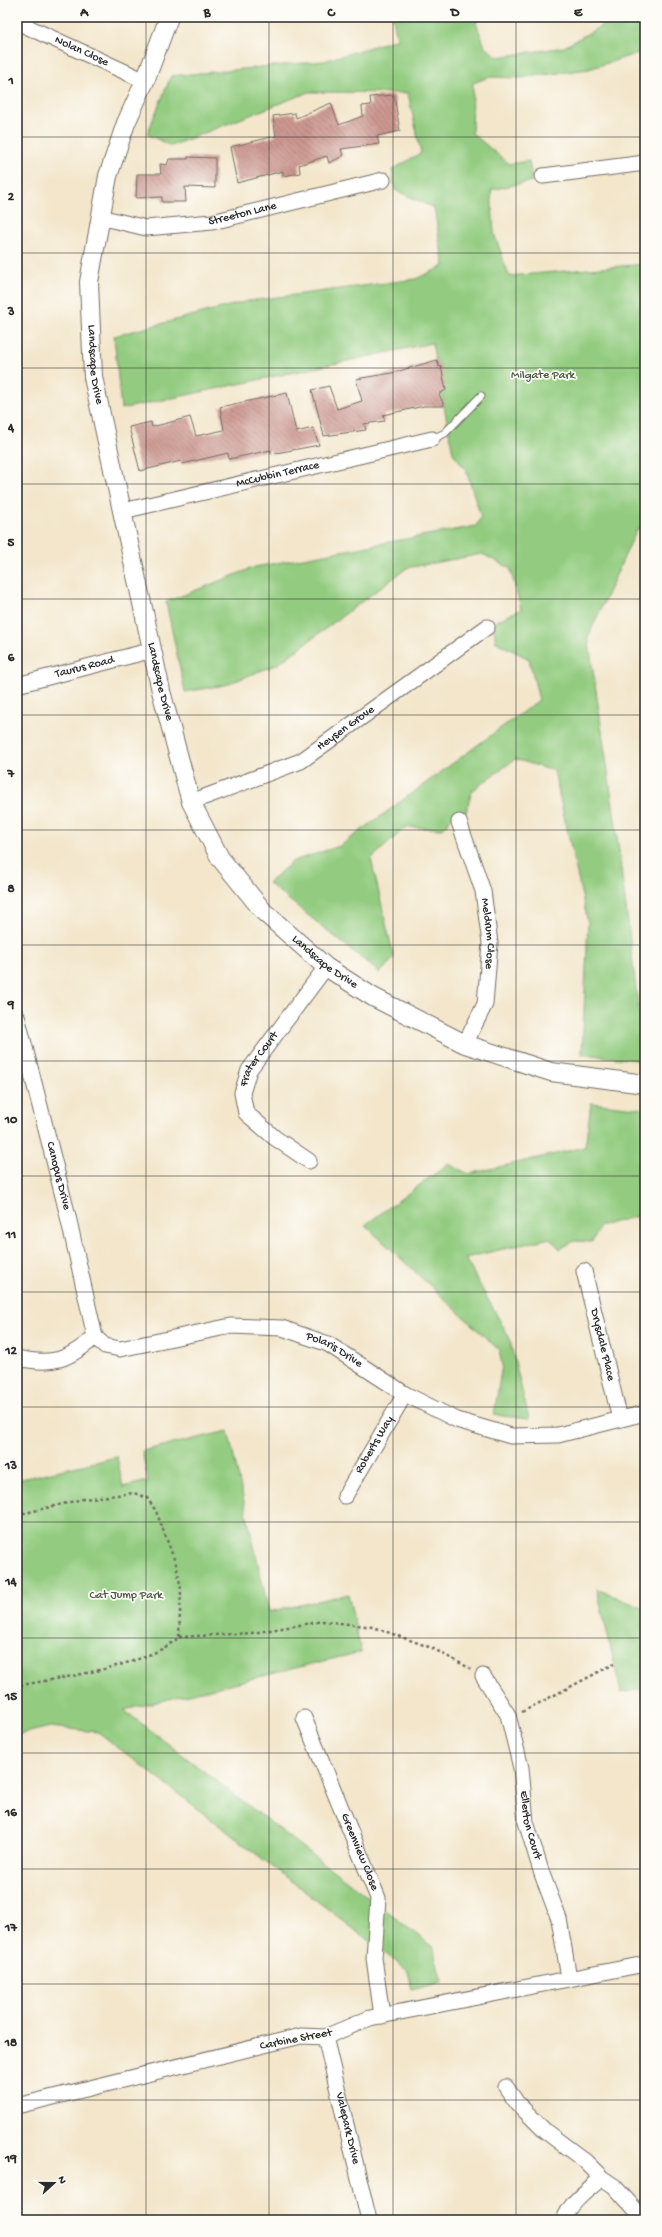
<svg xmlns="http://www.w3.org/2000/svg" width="662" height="2237" font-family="'Gochi Hand',sans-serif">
	<defs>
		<pattern id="building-back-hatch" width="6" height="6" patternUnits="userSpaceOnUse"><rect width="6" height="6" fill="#cc9790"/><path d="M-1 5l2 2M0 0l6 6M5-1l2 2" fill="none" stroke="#a67b76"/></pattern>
	</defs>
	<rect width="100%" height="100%" fill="#fdfcf7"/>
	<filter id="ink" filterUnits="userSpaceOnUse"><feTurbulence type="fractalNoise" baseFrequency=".025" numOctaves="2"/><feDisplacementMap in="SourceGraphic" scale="8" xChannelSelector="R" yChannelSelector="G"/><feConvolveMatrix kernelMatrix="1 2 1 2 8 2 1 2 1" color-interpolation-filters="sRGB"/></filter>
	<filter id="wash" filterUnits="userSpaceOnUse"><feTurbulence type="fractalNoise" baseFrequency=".012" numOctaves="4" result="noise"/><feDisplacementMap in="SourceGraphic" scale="16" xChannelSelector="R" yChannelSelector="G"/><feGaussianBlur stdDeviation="0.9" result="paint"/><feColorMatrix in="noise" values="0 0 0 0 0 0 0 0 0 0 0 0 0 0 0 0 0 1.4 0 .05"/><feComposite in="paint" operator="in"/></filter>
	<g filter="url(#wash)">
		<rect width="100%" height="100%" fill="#f3e6cb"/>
		<path fill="#93cc80" stroke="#5f7c56" d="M393,17H480L476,23L485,47L498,57L564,47L617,17H645V51L589,69L520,78L489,77L473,83L472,133L509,164L529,161L532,181L491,190L494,233L509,276L645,264V523L636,531L588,637L615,819L645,1061L582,1054L588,923L554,771L515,759L472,791L466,812L452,817L443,829L406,827L371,859L394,958L380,973L268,883L293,861L340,846L539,700L529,659L496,642L493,623L521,609L510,568L482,554L407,568L278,664L225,685L185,692L166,602L255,567L476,526L481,517L466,470L453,453L432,343L121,409L114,336L248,301L416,279L444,266L434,208L395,190L392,170L421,153L408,93L309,92L171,146L147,134L171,76L324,61L397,39Z
			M591,1103L645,1109V1214L600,1226L592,1242L574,1241L560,1249L550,1238L465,1258L509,1337L529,1419L494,1415L502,1365L499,1350L365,1225L448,1164L469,1174L585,1147Z
			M228,1431L269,1612L348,1594L361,1652L124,1710L433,1947L442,1982L412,1990L408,1971L98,1732L50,1727L17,1735V1480L117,1457L123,1487L148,1481L142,1451Z
			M597,1589L645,1609V1688L621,1693Z"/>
		<g id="blocks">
			<path fill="url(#building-back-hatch)" d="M394,95L400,131L377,136L379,144L341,149L343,156L329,163L327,156L299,165L300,173L283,176V171L237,183L230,147L276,136L273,116L295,113L296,118L331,103L339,125L363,116L362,106L371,105L370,97Z
				M188,157L215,158V188L185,187L186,202H162V197L136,198L137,174H161L160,164L167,165L169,159H188Z
				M437,360L439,367L441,366L446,390L439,394L444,406H424L383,415L385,421L364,424L366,430L324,436L312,390L329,386L337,409L362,401L356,379L392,373Z
				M287,393L296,432L313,428L319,445L271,454V450L229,459L228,453L182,464L181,461L140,471L129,427L151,422L152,427L190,417L196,436L224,430L220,407Z"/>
		</g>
	</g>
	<g filter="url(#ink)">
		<use href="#blocks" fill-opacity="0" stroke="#716c63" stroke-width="1"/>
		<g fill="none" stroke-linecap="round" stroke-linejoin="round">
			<g stroke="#716c63" stroke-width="9">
				<path id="service" d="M432,439L445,433L481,396"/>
			</g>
			<g stroke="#716c63" stroke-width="17">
				<g id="minor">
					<path id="s1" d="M17,22L145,81"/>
					<path d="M543,176L645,163"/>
					<path id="s2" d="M100,217L146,228L212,222L383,180"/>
					<path id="s3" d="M123,511L432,439"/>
					<path id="s4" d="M17,685L153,650"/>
					<path id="s5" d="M191,802L301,761L487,627"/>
					<path id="s6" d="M459,822L483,891L490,943L485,1004L465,1044"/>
					<path id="s7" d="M17,1016L67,1212L95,1337"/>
					<path id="s8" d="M309,1161L275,1138L246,1113L242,1093L249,1070L326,967"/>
					<path id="s9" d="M584,1271L620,1419"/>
					<path id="s10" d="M17,1358C53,1366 68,1360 95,1337L105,1346L120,1349L231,1326L282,1328L328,1344L405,1394L457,1420L511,1436L558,1435L645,1413"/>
					<path id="s11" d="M345,1496L405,1394"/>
					<path id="s12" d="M483,1676L508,1715L521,1768L526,1822L542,1874L559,1919L569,1978"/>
					<path id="s13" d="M304,1718L378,1898L374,1958L382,2016"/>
					<path id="s14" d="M325,2037L369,2220"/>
					<path d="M506,2087L517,2103L545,2131L585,2161L602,2178L614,2186L645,2220"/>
					<path d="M17,2106L301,2036L325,2037L370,2018L645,1964"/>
					<path d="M564,2220C570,2202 588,2190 602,2178"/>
				</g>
			</g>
			<g stroke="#716c63" stroke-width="20">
				<g id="tertiary">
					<path id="s15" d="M169,17L145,81L126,123L108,176L89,282L93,377L161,691L191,802L220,858L264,912L326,967L373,997L465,1044L551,1072L645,1084"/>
				</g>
			</g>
			<path stroke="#716c63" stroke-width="2.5" stroke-dasharray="3 3" stroke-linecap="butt" d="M17,1515L83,1499L134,1493L147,1498L156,1511L176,1564L181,1589L179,1637C149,1666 59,1678 17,1686
				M179,1637L252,1633L324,1621L373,1627L432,1648L471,1669
				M522,1712L614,1664"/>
			<use href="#service" stroke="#fff" stroke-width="7"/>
			<use href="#minor" stroke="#fff" stroke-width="15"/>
			<use href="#tertiary" stroke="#fff" stroke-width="18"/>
		</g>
	</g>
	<path fill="none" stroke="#2b2b2b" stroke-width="1" stroke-opacity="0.55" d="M146,17V2220M269,17V2220M393,17V2220M516,17V2220M17,137H645M17,253H645M17,368H645M17,484H645M17,599H645M17,715H645M17,830H645M17,945H645M17,1061H645M17,1176H645M17,1292H645M17,1407H645M17,1522H645M17,1638H645M17,1753H645M17,1869H645M17,1984H645M17,2100H645"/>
	<g text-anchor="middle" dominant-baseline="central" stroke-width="3.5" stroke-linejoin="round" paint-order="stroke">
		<g font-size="12" fill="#2b2b2b" stroke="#fdfcf7">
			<text stroke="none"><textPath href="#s1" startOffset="71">Nolan Close</textPath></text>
			<text stroke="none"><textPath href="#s2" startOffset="145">Streeton Lane</textPath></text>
			<text stroke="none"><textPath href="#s15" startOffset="361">Landscape Drive</textPath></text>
			<text stroke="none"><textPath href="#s3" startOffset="159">McCubbin Terrace</textPath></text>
			<text stroke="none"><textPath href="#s4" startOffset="70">Taurus Road</textPath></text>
			<text stroke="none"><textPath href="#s15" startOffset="685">Landscape Drive</textPath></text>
			<text stroke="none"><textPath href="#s5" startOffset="173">Heysen Grove</textPath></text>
			<text stroke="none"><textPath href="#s6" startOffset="116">Meldrum Close</textPath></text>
			<text stroke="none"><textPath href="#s15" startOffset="1021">Landscape Drive</textPath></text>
			<text stroke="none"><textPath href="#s8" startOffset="138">Frater Court</textPath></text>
			<text stroke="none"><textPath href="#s7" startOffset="165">Canopus Drive</textPath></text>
			<text stroke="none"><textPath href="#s9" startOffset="76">Drysdale Place</textPath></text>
			<text stroke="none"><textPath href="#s10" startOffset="335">Polaris Drive</textPath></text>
			<text stroke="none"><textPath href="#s11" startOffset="59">Roberts Way</textPath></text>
			<text stroke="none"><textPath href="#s12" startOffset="159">Ellerton Court</textPath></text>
			<text stroke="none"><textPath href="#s13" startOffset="145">Greenview Close</textPath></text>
			<text transform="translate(296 2040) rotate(-11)">Carbine Street</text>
			<text stroke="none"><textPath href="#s14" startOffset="94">Valepark Drive</textPath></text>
		</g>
		<g font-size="12" fill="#4a5b44" stroke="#fdfcf7">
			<text x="543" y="376">Milgate Park</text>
			<text x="126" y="1596">Cat Jump Park</text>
		</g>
	</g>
	<rect width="662" height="2237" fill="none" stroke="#fdfcf7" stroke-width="44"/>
	<g transform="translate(54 2183) rotate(69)" stroke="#fdfcf7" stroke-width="3" paint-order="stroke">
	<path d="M0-3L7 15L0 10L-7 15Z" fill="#2b2b2b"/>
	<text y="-6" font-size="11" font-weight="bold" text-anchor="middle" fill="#2b2b2b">N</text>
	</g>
	<rect x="22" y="22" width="618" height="2193" fill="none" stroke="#2b2b2b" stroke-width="1.5"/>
	<g font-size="13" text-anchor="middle" font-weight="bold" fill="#2b2b2b">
		<text x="84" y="16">A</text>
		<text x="207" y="16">B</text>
		<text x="331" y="16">C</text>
		<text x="455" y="16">D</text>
		<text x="578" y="16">E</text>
		<text x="11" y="84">1</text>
		<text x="11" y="200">2</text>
		<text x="11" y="315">3</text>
		<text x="11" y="431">4</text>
		<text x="11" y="546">5</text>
		<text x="11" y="661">6</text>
		<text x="11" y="777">7</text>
		<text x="11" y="892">8</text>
		<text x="11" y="1008">9</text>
		<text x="11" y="1123">10</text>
		<text x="11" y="1238">11</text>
		<text x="11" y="1354">12</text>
		<text x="11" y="1469">13</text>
		<text x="11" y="1585">14</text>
		<text x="11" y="1700">15</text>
		<text x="11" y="1816">16</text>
		<text x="11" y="1931">17</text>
		<text x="11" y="2046">18</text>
		<text x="11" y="2162">19</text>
	</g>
</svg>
